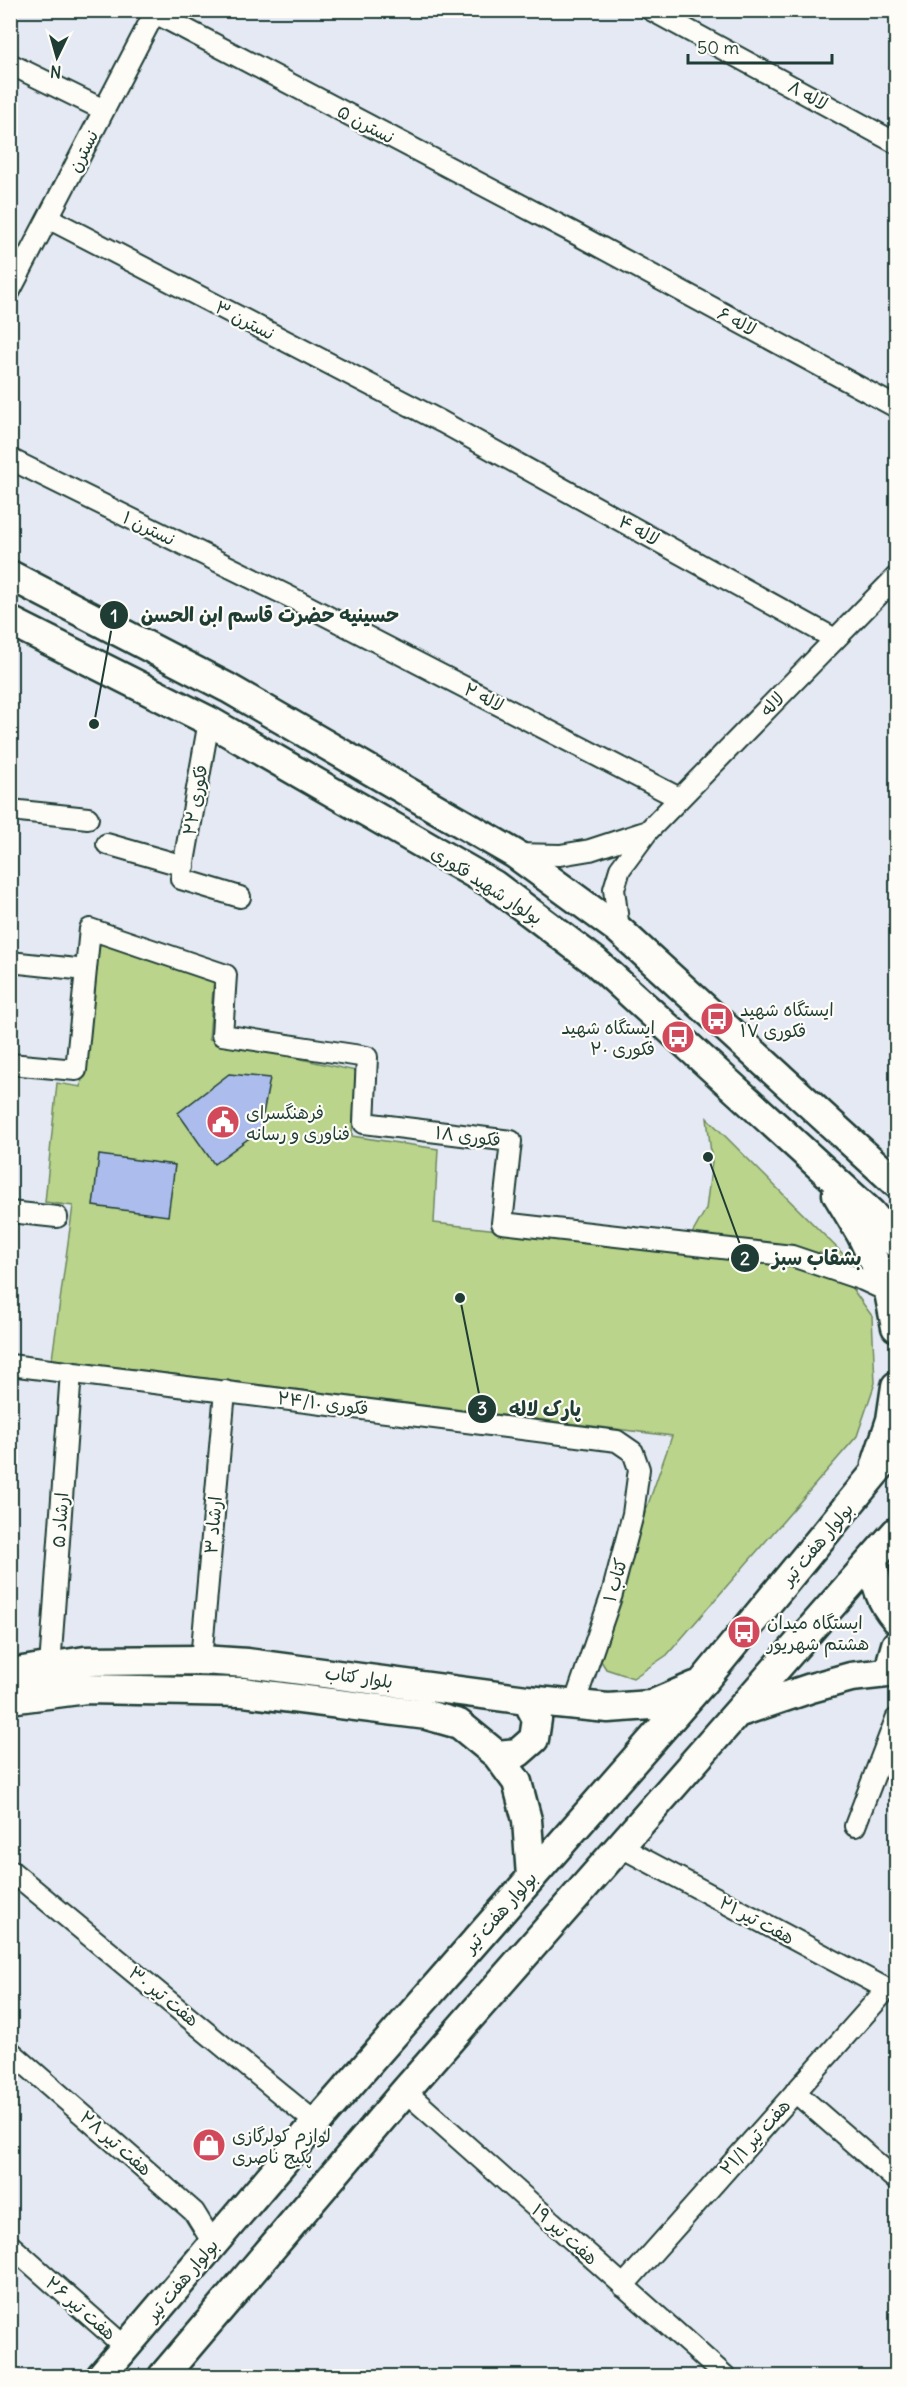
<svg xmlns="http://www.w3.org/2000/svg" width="907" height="2387" font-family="Delius,'Playpen Sans Arabic',sans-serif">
	<rect width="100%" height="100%" fill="#e5e9f4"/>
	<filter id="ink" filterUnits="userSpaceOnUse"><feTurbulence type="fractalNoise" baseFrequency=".0167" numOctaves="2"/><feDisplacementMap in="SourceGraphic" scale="12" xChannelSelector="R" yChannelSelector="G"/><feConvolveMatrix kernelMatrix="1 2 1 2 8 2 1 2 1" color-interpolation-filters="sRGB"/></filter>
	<g filter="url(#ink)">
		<path fill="#bad48b" stroke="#6c8860" stroke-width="1.5" d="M96,940L214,977L209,1039L356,1071L352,1136L438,1149L434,1223L791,1262L846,1280L872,1316L875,1383L857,1436L667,1655L633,1678L606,1669L596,1653L672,1436L52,1359L73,1206L45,1202L57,1083L81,1087Z
			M707,1118L846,1257L692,1234L706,1209L712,1162Z"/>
		<path fill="#acbded" stroke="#1f3d34" stroke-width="1.5" d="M229,1074L270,1078L260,1130L214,1164L178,1113Z
			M99,1155L175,1165L168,1216L93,1206Z"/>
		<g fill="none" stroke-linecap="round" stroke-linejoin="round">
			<g stroke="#1f3d34" stroke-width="24">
				<path id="street" d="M651,10L896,143
					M155,13L578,235L896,407
					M10,64L104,110
					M48,218L442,422L835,639
					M10,291L156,10
					M10,459L288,596L679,798
					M209,721L181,879L240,897
					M10,810L88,818
					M107,844L184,866
					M515,854L560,855L590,850L648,831
					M619,930L614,889L620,869L648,831L896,577
					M10,962L86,970
					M10,1064L76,1070L90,929L226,975L222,1035L367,1057L364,1123L511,1141L502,1223L792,1256L863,1280L889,1292
					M10,1212L57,1217
					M10,1365L617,1441L633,1452L639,1469L633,1514L612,1594L574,1705
					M201,1660L225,1391
					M50,1667L71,1372
					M855,1826L896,1719
					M619,1846L887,1989L896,1990
					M10,1870L316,2123
					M10,2051L194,2212L213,2243
					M405,2091L725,2376
					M795,2092L896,2180
					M10,2245L125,2347
					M623,2286L887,1989"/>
			</g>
			<g stroke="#1f3d34" stroke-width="33">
				<path id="secondary" d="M10,575L228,688L515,854L619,930L896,1183
					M10,621L209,721L494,885L596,962L871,1213L896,1243
					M837,1194L861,1234L889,1292L896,1327
					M876,1465L891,1420L896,1386
					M873,1561C876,1585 880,1601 896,1619
					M894,1671L892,1659L896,1645
					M10,1673L85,1661L201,1660L247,1663L527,1700L608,1708L651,1705L695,1686
					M10,1699L86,1689L243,1692L427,1715L459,1724L497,1755L517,1782L527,1820L531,1877
					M737,1713L811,1688L851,1677L896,1672
					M497,1755L518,1753L534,1739L537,1719L527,1700
					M101,2376L316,2123L702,1683L896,1447
					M163,2376L405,2091L896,1532"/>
			</g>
			<use href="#street" stroke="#fdfcf7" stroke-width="20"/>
			<use href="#secondary" stroke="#fdfcf7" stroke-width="28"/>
		</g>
	</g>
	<defs>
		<g id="bus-disc" transform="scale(1.725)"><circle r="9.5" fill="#d1495b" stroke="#fdfcf7"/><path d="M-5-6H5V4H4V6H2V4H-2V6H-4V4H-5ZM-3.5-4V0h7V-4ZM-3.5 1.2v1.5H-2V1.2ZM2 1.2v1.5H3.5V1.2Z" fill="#fff"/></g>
		<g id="civic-disc" transform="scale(1.725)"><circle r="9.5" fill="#d1495b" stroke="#fdfcf7"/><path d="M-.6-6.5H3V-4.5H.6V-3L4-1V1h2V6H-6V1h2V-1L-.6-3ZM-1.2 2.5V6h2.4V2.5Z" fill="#fff"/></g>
		<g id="shop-disc" transform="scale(1.725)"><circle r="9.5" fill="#d1495b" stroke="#fdfcf7"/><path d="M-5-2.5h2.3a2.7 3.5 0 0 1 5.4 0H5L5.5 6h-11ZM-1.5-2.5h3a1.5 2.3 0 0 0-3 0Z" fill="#fff"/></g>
	</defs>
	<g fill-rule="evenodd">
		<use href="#bus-disc" x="717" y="1019"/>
		<use href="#bus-disc" x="678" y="1037"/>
		<use href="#civic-disc" x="223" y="1122"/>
		<use href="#bus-disc" x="744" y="1632"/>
		<use href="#shop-disc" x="209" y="2145"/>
	</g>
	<g text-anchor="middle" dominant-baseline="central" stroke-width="4.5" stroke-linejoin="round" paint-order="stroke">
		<g font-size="18" fill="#1f3d34" stroke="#fdfcf7">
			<text transform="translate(808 95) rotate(29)">لاله ۸</text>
			<text transform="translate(366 124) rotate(28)">نسترن ۵</text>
			<text transform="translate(83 151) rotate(-63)">نسترن</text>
			<text transform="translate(245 320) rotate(27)">نسترن ۳</text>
			<text transform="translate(737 321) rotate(28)">لاله ۶</text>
			<text transform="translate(149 528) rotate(26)">نسترن ۱</text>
			<text transform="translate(639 530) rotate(29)">لاله ۴</text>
			<text transform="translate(484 697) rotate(27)">لاله ۲</text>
			<text transform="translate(772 704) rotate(-46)">لاله</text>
			<text transform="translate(195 800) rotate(-80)">فکوری ۲۲</text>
			<text transform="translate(487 885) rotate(33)">بولوار شهید فکوری</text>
			<text transform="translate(468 1136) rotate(7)">فکوری ١٨</text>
			<text transform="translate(323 1403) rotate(7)">فکوری ۲۴/۱۰</text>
			<text transform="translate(60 1520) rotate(-86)">ارشاد ۵</text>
			<text transform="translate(213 1525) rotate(-85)">ارشاد ۳</text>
			<text transform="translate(817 1544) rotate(-50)">بولوار هفت تیر</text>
			<text transform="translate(615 1580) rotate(-74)">کتاب ۱</text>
			<text transform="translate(359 1677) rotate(8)">بلوار کتاب</text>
			<text transform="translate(500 1912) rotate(-49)">بولوار هفت تیر</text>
			<text transform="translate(757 1920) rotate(28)">هفت تیر ۲۱</text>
			<text transform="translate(164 1996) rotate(39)">هفت تیر ۳۰</text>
			<text transform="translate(755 2137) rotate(-48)">هفت تیر ۲۱/۱</text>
			<text transform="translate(116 2143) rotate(41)">هفت تیر ۲۸</text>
			<text transform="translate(565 2234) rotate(42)">هفت تیر ۱۹</text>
			<text transform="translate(182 2280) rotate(-50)">بولوار هفت تیر</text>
			<text transform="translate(81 2308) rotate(41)">هفت تیر ۲۶</text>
		</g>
		<g font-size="18" fill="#1f3d34" stroke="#fdfcf7" text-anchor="start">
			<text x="740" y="1009">ایستگاه شهید<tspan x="740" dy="21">فکوری ۱۷</tspan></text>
			<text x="655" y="1027" text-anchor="end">ایستگاه شهید<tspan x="655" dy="21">فکوری ۲۰</tspan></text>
			<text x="246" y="1112">فرهنگسرای<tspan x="246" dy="21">فناوری و رسانه</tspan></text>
			<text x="767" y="1622">ایستگاه میدان<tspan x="767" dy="21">هشتم شهریور</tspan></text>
			<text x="232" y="2135">لوازم کولرگازی<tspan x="232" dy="21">پکیج ناصری</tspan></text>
		</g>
	</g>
	<path fill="none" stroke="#1f3d34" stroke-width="2" d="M94 724L114 615M708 1157L745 1258M460 1298L482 1409"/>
	<g fill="#1f3d34" stroke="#fdfcf7" stroke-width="2">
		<circle cx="94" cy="724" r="6"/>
		<circle cx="708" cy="1157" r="6"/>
		<circle cx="460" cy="1298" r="6"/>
		<circle cx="114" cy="615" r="15"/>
		<circle cx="745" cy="1258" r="15"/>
		<circle cx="482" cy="1409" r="15"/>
	</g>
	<g font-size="18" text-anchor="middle" font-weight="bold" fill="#fff">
		<text x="114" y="622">1</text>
		<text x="745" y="1265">2</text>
		<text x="482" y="1415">3</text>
	</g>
	<g font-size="20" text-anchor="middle" font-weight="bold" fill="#1f3d34" stroke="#fdfcf7" stroke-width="4.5" stroke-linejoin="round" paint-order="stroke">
		<text x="270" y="622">حسینیه حضرت قاسم ابن الحسن</text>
		<text x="817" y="1265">بشقاب سبز</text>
		<text x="545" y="1416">پارک لاله</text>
	</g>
	<rect width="907" height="2387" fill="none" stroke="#fdfcf7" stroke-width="36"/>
	<rect x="18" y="18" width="871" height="2351" fill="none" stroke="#1f3d34" stroke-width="2" filter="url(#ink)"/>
	<g transform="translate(57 57) rotate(185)" stroke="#fdfcf7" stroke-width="4.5" paint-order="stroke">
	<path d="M0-4.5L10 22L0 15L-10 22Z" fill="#1f3d34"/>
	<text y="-9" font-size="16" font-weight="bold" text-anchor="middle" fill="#1f3d34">N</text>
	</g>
	<path d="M688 54v9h144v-9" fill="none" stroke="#1f3d34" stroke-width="3"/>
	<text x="697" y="54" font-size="18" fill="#1f3d34" stroke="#fdfcf7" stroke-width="4.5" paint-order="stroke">50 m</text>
</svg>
